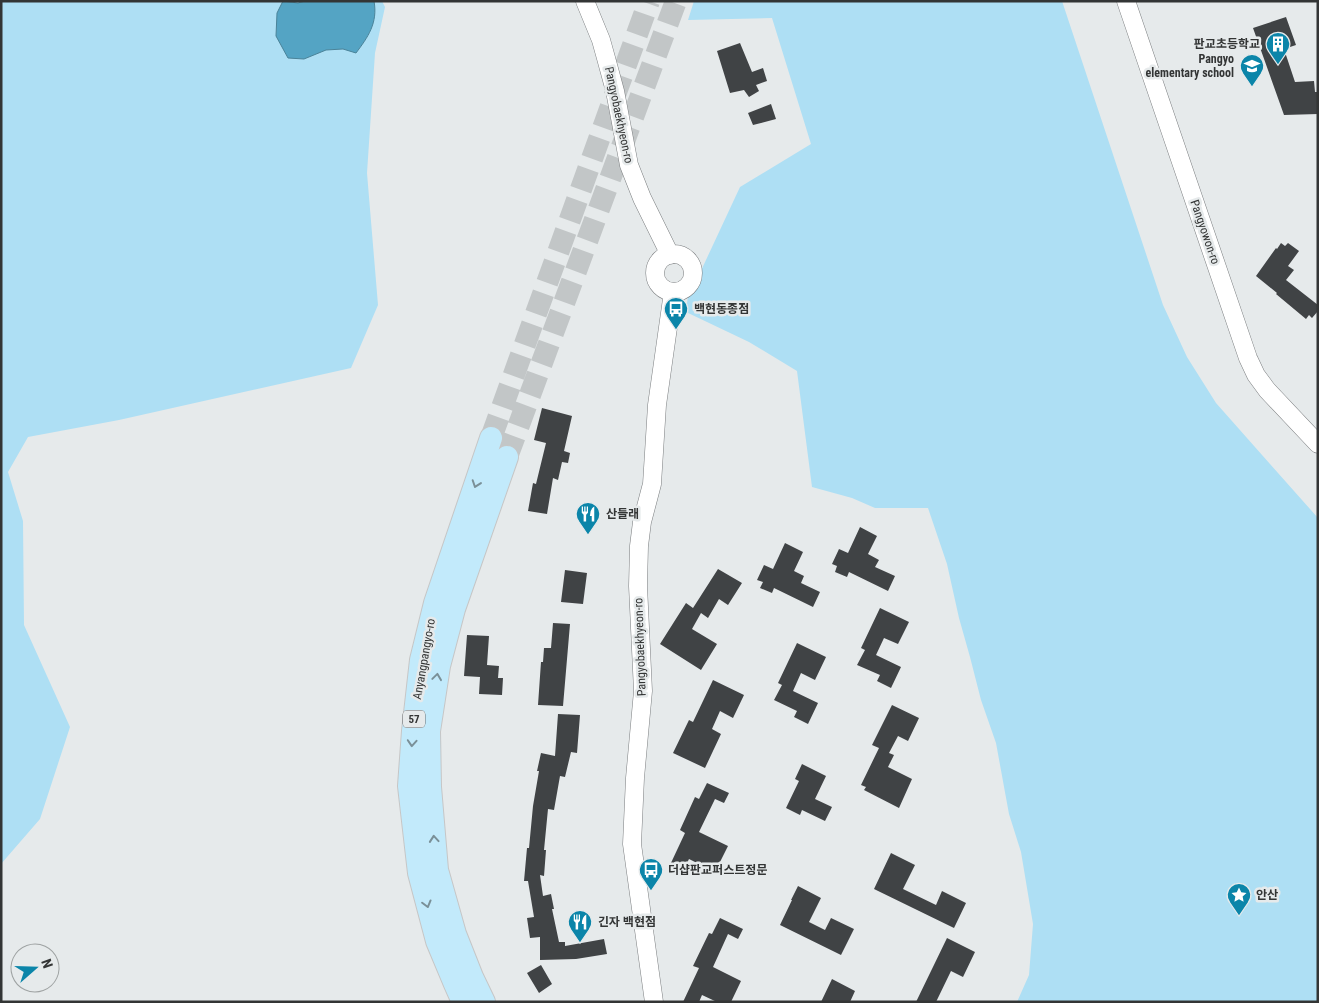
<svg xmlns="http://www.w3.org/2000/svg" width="1319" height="1003" font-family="'Roboto Condensed','Noto Sans KR',sans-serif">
	<rect width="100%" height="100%" fill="#e6eaeb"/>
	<path fill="#aedff4" d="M1,1H382L385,7L375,53L367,173L378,305L351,368L119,420L28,437L8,472L23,521L24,625L70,727L40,819L1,864Z
		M694,1H1062L1163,305L1187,357L1216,403L1318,518V1002H1017L1029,975L1033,924L1021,852L1009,814L996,743L981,700L970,657L959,618L947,564L928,508H875L852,498L812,487L797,371L749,342L686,312L688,295L692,290L740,187L811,144L772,18L688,20Z"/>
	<path fill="#54a4c4" stroke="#4a8399" d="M283,1L298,3L305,1H374C378,23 368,37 356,53L343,49L326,50L304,59L288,58L276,36L277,13Z"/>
	<path fill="#404345" d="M1286,17L1296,45L1284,49L1295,82L1314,81L1315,92H1318V114L1284,115L1253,28Z
		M740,43L752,72L763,68L767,81L756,85L759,91L749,97L744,90L730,93L717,51Z
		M771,104L776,119L753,125L748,113Z
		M1281,243L1285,246L1288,243L1299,251L1288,266L1294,270L1286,280L1318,305V311L1312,318L1309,315L1306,319L1276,294L1277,293L1256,276L1276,248L1277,249Z
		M542,408L572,416L564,451L570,453L568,463L562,462L558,480L553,478L547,514L528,511L533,483L536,484L546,443L534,440Z
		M860,527L877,536L868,554L879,560L875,567L895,576L888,591L849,572L847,577L835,572L837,566L832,564L839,549L848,553Z
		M785,543L803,552L794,571L804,576L801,583L820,592L813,607L774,588L772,593L760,588L763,582L757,580L764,565L773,569Z
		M718,569L742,583L728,605L719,599L708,618L701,613L692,629L717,644L701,670L660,644L686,603L693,608Z
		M565,570L587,573L583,604L561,602Z
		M880,608L909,622L898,644L884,638L876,655L901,667L891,688L877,681L880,675L857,665L865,650L861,648Z
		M553,623L570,624L563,706L538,705L541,662H543L544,648H551Z
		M467,635L489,636L487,665L499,666L498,678H503L502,695L479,694L480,677L464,676Z
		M797,643L826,657L815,680L801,673L793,691L818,703L808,724L794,717L797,711L774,700L782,685L778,683Z
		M713,680L744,695L733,718L720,711L712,729L721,734L705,768L673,753L689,720L693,722Z
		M892,705L919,718L908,741L898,736L889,753L894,755L888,767L912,779L899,808L864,790L866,787L861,785L879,748L872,745Z
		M558,714L580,715L577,753L571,752L565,777L560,776L554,810L548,809L544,850H546L544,876L540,875L543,896L551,894L554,909H552L559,942H565V946L604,939L607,954L576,959L540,960V937L530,938L527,918L534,917L528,881H524L527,848H529L533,806L539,771H537L541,753L555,756Z
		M802,764L826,776L815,799L832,807L825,821L802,810L800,815L786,808L799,781L795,779Z
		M707,783L729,793L724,803L715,799L699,832L728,846L715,872L689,859L683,871L670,865L685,833L680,830L695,797L699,799Z
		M891,853L915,865L903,889L936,905L942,891L966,903L954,928L874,889Z
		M798,886L821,898L809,922L825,930L831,918L854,929L841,955L780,925L792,900H791Z
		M720,918L743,929L738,939L728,934L713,967L741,981L731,1002H717L702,995L699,1002H683L699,968L693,966L709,933L712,934Z
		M947,938L975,952L963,977L951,971L936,1002H916Z
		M541,965L552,984L539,993L527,973Z
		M832,979L855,991L850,1002H821Z"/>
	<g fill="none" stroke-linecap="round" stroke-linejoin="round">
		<path stroke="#c2c6c7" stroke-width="22" stroke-dasharray="22 11" stroke-linecap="butt" d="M491,438L649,1
			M507,457L676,1"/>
		<g stroke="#7a7d7f" stroke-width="19">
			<path id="minor" d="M585,1L601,40L606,58L615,91L629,165L642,198L670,255
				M1126,1L1248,358L1256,375L1267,390L1318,444
				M655 273a19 19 0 1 1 38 0a19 19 0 1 1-38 0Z
				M654,1002L632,844L635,778L643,691L638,586L639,546L642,522L652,484L657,405L673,292"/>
		</g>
		<g stroke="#c6c6c6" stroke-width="24">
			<path id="major" d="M463,1002L455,984L437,941L419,873L409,786L413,731L421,660L435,603L491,438
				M484,1002L472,977L455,934L437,870L430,787L429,731L439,666L454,609L507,457"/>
		</g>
		<use href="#minor" stroke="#fff" stroke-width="18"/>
		<use href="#major" stroke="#c2eafb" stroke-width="22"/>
	</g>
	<defs><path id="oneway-chevron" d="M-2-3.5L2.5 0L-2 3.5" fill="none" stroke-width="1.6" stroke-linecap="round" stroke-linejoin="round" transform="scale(1.25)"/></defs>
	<g stroke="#7a9098">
		<use href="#oneway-chevron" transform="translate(476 484) rotate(109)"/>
		<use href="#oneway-chevron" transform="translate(437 677) rotate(-82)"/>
		<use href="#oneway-chevron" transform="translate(412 743) rotate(94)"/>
		<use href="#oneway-chevron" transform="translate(434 839) rotate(-95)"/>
		<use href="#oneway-chevron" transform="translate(427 904) rotate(75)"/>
	</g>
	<defs>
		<g id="building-pin" transform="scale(1.25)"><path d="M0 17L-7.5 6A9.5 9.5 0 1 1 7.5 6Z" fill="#0b85a9" stroke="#e6eaeb"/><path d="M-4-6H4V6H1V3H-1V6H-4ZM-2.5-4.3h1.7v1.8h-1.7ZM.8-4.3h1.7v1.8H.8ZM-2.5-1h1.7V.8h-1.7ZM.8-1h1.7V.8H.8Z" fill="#fff"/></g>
		<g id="school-pin" transform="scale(1.25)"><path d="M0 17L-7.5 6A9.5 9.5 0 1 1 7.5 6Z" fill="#0b85a9" stroke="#e6eaeb"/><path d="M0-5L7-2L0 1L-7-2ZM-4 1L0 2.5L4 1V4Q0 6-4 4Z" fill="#fff"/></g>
		<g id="bus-pin" transform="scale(1.25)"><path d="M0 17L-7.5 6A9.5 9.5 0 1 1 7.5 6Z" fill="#0b85a9" stroke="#e6eaeb"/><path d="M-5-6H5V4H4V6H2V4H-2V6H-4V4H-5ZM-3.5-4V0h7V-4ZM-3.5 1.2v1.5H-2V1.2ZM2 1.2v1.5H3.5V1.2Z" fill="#fff"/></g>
		<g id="restaurant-pin" transform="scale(1.25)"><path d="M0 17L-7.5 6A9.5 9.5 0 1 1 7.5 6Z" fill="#0b85a9" stroke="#e6eaeb"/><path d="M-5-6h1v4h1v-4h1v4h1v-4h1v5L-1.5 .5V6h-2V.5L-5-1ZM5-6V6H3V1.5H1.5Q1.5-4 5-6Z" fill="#fff"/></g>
		<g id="sight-pin" transform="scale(1.25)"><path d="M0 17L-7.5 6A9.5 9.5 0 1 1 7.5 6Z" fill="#0b85a9" stroke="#e6eaeb"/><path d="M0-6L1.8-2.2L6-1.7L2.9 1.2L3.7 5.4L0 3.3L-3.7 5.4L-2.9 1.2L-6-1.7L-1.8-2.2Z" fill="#fff"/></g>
	</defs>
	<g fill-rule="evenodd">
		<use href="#building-pin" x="1278" y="44"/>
		<use href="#school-pin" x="1252" y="66"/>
		<use href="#bus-pin" x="676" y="309"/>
		<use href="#restaurant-pin" x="588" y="514"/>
		<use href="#bus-pin" x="651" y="870"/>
		<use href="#sight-pin" x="1239" y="895"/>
		<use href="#restaurant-pin" x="580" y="922"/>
	</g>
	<g text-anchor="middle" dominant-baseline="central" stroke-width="5" stroke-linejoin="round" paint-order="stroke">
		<rect fill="#e6eaeb" stroke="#696b6c" stroke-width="1" x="403" y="710.5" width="22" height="17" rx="4"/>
		<g font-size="11" font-weight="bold" fill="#333535">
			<text x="414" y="719">57</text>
		</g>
		<g font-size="12" font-weight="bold" fill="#333535" stroke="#e6eaeb" text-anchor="start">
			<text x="1260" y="44" text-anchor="end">판교초등학교</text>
			<text x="1234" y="59" text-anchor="end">Pangyo<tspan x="1234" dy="14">elementary school</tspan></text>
			<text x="694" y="309">백현동종점</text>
			<text x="606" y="514">산들래</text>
			<text x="668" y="870">더샵판교퍼스트정문</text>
			<text x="1256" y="895">안산</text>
			<text x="598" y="922">긴자 백현점</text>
		</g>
		<g font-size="12" fill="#333535" stroke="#e6eaeb">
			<text transform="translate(619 115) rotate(78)">Pangyobaekhyeon-ro</text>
			<text transform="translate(1205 232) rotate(71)">Pangyowon-ro</text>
			<text transform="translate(640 647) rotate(-92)">Pangyobaekhyeon-ro</text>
			<text transform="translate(424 659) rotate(-80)">Anyangpangyo-ro</text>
		</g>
	</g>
	<rect width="1319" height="1003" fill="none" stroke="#333535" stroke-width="5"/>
	<g transform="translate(35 968) rotate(70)"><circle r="24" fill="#e6eaeb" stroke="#9ea2a2"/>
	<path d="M0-4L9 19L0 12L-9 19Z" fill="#0b85a9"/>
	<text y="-8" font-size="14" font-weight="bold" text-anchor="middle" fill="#333535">N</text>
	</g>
</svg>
